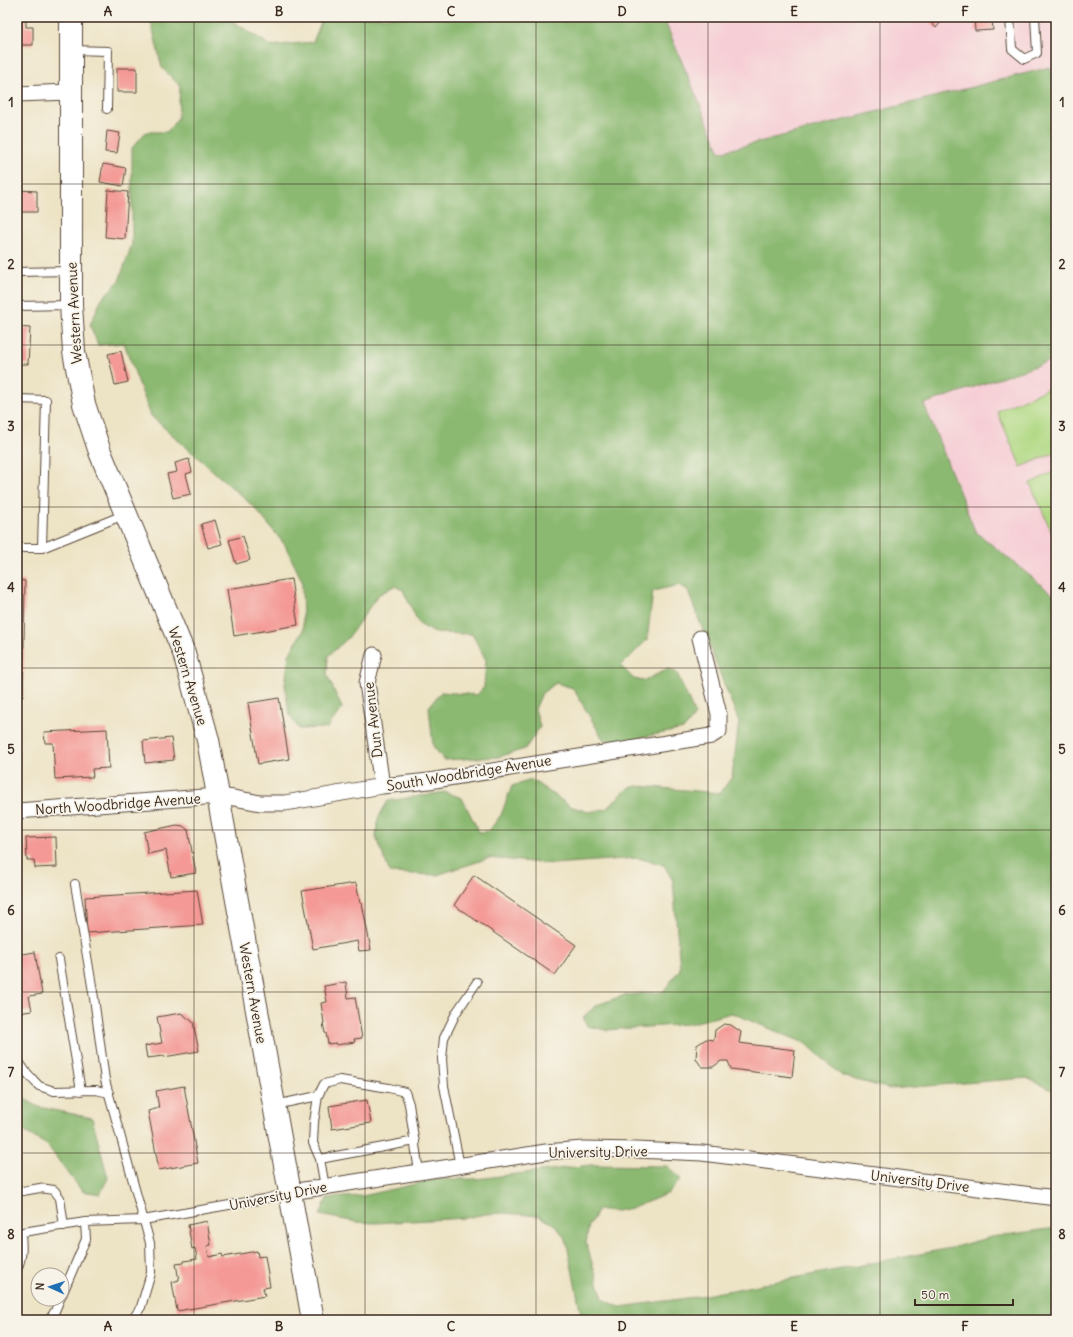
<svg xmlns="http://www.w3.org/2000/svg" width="1073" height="1337" font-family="Delius,sans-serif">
	<rect width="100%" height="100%" fill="#f7f3e8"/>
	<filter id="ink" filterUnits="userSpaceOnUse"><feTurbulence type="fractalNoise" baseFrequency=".025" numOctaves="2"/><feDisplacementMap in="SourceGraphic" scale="8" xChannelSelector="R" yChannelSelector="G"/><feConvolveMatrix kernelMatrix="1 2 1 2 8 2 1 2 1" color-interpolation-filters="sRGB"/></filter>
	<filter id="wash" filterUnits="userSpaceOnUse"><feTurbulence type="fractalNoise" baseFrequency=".012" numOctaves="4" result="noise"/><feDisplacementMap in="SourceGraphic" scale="16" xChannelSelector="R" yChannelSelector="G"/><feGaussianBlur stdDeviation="0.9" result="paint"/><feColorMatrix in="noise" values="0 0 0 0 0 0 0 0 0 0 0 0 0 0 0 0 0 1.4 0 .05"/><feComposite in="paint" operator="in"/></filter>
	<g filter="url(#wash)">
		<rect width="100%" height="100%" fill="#ede3c5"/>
		<path fill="#f6cfd6" d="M651,17H1056V222L712,165Z
			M1056,359V597L975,531L924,404Z"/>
		<path fill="#b1d984" stroke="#768251" d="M1056,385V452L1021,467L997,411Z
			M1056,471V542L1030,483Z"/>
		<path fill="#8cb972" stroke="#647248" d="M150,17H226L271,46L313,42L323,17H663L720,152L1050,67L1056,87V359L924,404L975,531L1056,597V1092L1027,1078L890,1089L842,1076L807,1044L732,1013L688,1024L606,1030L587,1026L583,1017L597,1005L625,995L663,992L680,969L673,881L664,865L638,858L553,864L489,858L437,875L390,873L376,837L378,818L388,801L445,792L462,798L479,832L489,831L501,815L512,786L532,780L570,806L588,812L606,809L628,788L637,786L720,793L732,777L739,722L687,589L679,585L653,591L647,640L621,666L634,679L643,681L668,669L677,673L695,715L684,729L612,743L603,739L573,688L556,683L542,693L535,709L540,727L525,749L498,757L444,760L433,746L429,707L441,692L477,695L484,687L486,660L472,634L435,633L419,624L403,590L394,586L378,595L348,638L328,656L327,675L342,708L327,728L299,729L289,714L285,684L289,655L303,630L302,581L285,545L255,508L151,416L124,343L98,345L90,325L102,298L119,281L132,244V148L146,132H167L178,118L180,86L162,68Z
			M17,1095L39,1107L92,1118L108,1178L100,1194L82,1191L47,1145L17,1127Z
			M590,1165L667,1166L681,1179L669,1193L635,1207L617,1211L598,1210L589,1225L586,1243L603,1299L620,1307L695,1297L951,1248L991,1237L1056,1228V1320H577L581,1314L566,1239L555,1225L539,1216L504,1213L485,1214L466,1218L375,1223L356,1222L320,1215L327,1198L363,1196L437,1179H476Z"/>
		<g id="blocks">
			<path fill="#f49995" d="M17,17H26V27H33V45H17Z
				M934,17H937L942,21L936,28L930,21Z
				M974,17H992L993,30L975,31Z
				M117,68H137V92H117Z
				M107,131L120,133L117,153L105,152Z
				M103,164L126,168L123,186L100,182Z
				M17,190L37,191V212H17Z
				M108,190L128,192L125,239L105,237Z
				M17,327L30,328L28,364H17Z
				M121,351L128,382L115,385L108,354Z
				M189,459L192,472L186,474L191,494L173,498L167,474L177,472L175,463Z
				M215,520L222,544L208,548L201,524Z
				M243,536L250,560L236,564L229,540Z
				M291,579L298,625L234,636L227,589Z
				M17,580L25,581L23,697H17Z
				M279,698L289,759L258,764L248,703Z
				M107,729L109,768L92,769L93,777L55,779L53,743H45L44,732Z
				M171,738L174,760L145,763L143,741Z
				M17,748H19L20,767H17Z
				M177,825L183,826L188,830L196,873L171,877L166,850L148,854L144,832Z
				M56,837L57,867L35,868L34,860H27L26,838Z
				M474,875L576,945L555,975L454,905Z
				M356,883L360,903H362L371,950L359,951L357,941L313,949L302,891Z
				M197,890L203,925L87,933L85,897Z
				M35,952L42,994L29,996L32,1011L17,1013V955Z
				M346,982L348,998L355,997L362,1038L354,1039L355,1042L336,1045V1043L328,1044L326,1033H325L323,1023H324L321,1003L327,1002L324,986Z
				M181,1013L193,1022L199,1051L164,1057V1056L147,1058L145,1046L162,1043L157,1017Z
				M724,1024L731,1025L741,1032L739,1043L795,1050L792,1077L731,1069L728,1061H721L713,1067H702L696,1059L697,1045L706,1039L714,1040L715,1030Z
				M184,1086L198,1163L159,1170L148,1111L159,1108L156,1091Z
				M367,1100L371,1123L332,1129L329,1106Z
				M207,1221L211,1245L207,1246L209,1257L222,1254L223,1257L257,1251L258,1257L265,1256L270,1287L263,1288L265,1296L177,1311L172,1282L179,1280L176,1264L184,1263V1261L197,1259L195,1248L192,1249L188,1225Z"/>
		</g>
	</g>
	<g filter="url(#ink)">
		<use href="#blocks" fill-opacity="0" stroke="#564637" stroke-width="1"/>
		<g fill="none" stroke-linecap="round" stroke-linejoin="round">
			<g stroke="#564637" stroke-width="10">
				<path id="service" d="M1010,17L1012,49L1024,59L1037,53L1035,17
					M71,50L108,51L107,109
					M17,272L70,271
					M17,306L70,305
					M17,399L46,400L42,548L126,514
					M17,548H42
					M75,884L94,998L105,1080L150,1243L151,1273L141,1307L132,1320
					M59,959L81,1091
					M17,1059L26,1072L39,1086L54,1091L96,1090L109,1093
					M275,1105L318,1096
					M320,1159L415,1141
					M460,1166L444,1086L442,1059L444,1038L456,1013L477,982
					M325,1187L320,1159L313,1143L314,1122L318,1096L324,1084L340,1080L389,1088L405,1092L409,1104L419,1172
					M17,1192L40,1188L54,1190L60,1198L64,1226
					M17,1233L85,1222L143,1220L264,1199L288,1193
					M17,1269C23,1257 22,1246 21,1233
					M62,1295L86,1239L85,1222
					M49,1320L55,1311L60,1299"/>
			</g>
			<g stroke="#564637" stroke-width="17">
				<path id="minor" d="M17,94L70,92
					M374,655L367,683L382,786
					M17,811L218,796L234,798L260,803H285L382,786L429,781L711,736L719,731V714L700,638
					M291,1192L546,1152L583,1149L636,1150L702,1153L1056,1198"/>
			</g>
			<g stroke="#564637" stroke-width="24">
				<path id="primary" d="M71,17V305L74,352L84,404L100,452L184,653L208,740L313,1320"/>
			</g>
			<use href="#service" stroke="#fff" stroke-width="8"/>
			<use href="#minor" stroke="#fff" stroke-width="15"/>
			<use href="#primary" stroke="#fff" stroke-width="22"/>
		</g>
	</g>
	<path fill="none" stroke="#3b2a1e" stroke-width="1" stroke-opacity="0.55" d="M194,17V1320M365,17V1320M536,17V1320M708,17V1320M880,17V1320M17,184H1056M17,345H1056M17,507H1056M17,668H1056M17,830H1056M17,992H1056M17,1153H1056"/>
	<g text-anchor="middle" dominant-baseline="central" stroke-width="3.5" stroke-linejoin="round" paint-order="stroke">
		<g font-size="14" fill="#3b2a1e" stroke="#f7f3e8">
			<text transform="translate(74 313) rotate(-93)">Western Avenue</text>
			<text transform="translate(188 676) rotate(73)">Western Avenue</text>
			<text transform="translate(373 720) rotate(-97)">Dun Avenue</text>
			<text transform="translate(469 773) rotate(-9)">South Woodbridge Avenue</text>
			<text transform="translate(118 804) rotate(-4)">North Woodbridge Avenue</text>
			<text transform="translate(253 993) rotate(80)">Western Avenue</text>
			<text transform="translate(598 1152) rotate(-1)">University Drive</text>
			<text transform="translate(920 1181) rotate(7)">University Drive</text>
			<text transform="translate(278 1196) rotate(-11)">University Drive</text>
		</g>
	</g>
	<rect width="1073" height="1337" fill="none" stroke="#f7f3e8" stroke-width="44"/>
	<g transform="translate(50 1287) rotate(273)"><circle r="19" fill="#f7f3e8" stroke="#aca397"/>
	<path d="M0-3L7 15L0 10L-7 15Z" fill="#1f6fb2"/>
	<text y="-6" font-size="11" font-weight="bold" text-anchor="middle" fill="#3b2a1e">N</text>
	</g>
	<path d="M915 1299v6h98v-6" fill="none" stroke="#3b2a1e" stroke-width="2"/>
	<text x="921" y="1299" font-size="12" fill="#3b2a1e" stroke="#f7f3e8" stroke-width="3" paint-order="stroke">50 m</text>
	<rect x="22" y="22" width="1029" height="1293" fill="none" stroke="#3b2a1e" stroke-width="1.5"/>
	<g font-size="13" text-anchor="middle" font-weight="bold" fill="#3b2a1e">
		<text x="108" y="16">A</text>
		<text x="279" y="16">B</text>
		<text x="451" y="16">C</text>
		<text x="622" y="16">D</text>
		<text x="794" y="16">E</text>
		<text x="965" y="16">F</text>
		<text x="11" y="107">1</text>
		<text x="1062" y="107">1</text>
		<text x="11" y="269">2</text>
		<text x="1062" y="269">2</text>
		<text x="11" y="431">3</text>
		<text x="1062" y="431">3</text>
		<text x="11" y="592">4</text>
		<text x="1062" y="592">4</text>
		<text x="11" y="754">5</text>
		<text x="1062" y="754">5</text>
		<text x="11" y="915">6</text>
		<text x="1062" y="915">6</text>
		<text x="11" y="1077">7</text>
		<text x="1062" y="1077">7</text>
		<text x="11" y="1239">8</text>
		<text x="1062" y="1239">8</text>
		<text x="108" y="1331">A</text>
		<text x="279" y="1331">B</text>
		<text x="451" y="1331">C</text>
		<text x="622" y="1331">D</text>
		<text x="794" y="1331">E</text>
		<text x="965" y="1331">F</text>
	</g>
</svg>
